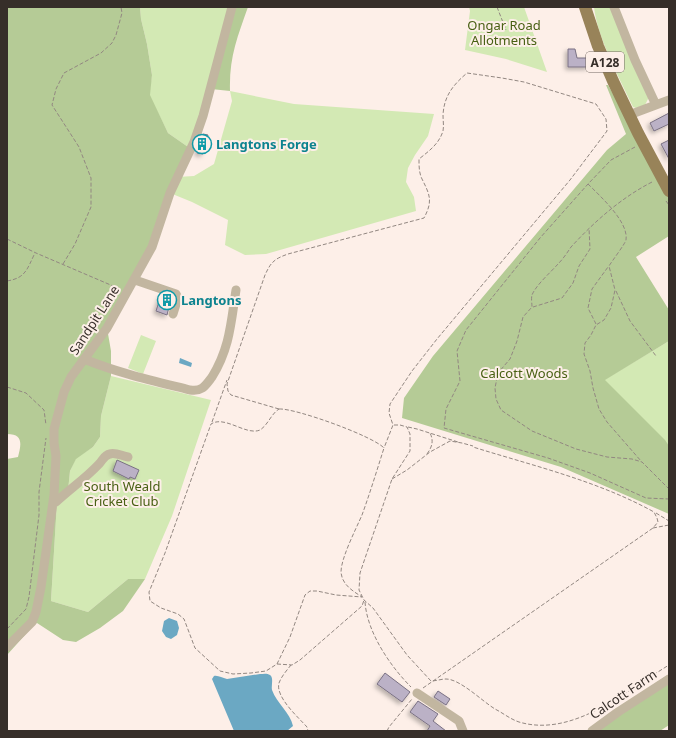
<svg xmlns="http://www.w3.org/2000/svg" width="676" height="738" font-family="'Noto Sans',sans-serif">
	<defs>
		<filter id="shadow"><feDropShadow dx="-2.5" dy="2.5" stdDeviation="2" flood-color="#0004"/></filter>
	</defs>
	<rect width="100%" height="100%" fill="#fdefe8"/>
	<path fill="#d3e9b4" d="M140,7H232L191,149L168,133L149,95L152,75L147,44L141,19Z
		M469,7H524L547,72L506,59L465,50L470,11Z
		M594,7H610L648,97V99L645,105L636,108L633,107C620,79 597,37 594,7Z
		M230,91L294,104L434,114L428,136L415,155L408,168L406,182L414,197L416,211L266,254L245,255L225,245L228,220L192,202L170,193L177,177L194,176L214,164L232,101Z
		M141,335L156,341L143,374L128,368Z
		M669,341V446L604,380Z
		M111,376L211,400L172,516L145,579H128L88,612L51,601L57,502L68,491L70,471L76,458L93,447L100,437L101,416Z"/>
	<path fill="#b5cb96" d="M7,7H140L141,19L147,44L152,75L150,95L168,133L191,149L152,247L107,328L111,351V376L101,416L100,437L93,447L76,459L70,471L68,491L57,502L51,601L88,612L128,579H145L123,611L100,628L76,642L63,640L37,623L33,626L7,655V459L18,457C21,445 24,434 7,434V403L8,402L7,401Z
		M232,7H248C237,38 229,58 230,91L211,89Z
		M606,85H608L669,191V236L636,257L669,310V341L605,380L665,440L669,446V514L561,467L402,418L404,398L433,356L607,150L626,134Z
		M669,674V725L660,731H595L610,714Z"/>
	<path fill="#6ba8c3" d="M180,358L192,363L191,367L179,363Z
		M169,618L177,621L179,628L177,635L171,639L166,637L162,631L164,621Z
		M260,674C263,674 267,673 270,675C274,678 271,685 272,690C277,704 290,712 293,726L287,731H234L212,679L214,676C218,675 222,678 227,679Z"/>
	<path fill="#bbb1c6" stroke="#7a7183" filter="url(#shadow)" d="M568,49H575L577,58H589V67H568Z
		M669,113V124L654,131L650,123Z
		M203,134L208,135L203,154L197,153Z
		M669,140V159L661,144Z
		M161,295L171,299L167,315L156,311Z
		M117,460L139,470L135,479L130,477L129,479L113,471Z
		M385,673L410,692L402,702L377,684Z
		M438,691L450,699L446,705L434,697Z
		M418,701L438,714L433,721L446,731H427L430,726L410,712Z"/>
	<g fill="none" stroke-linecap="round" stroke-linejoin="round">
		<path stroke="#928781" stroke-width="1" stroke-dasharray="4 2" stroke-linecap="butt" d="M497,7L506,30
			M635,147L611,160L588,184L540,238L466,330L457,351L460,381L446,409L444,428L548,458L590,473L646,498L669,499
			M652,182C621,198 595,221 571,247C567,253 563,259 558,264C551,272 536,285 532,295C531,298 532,304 532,307L523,317L517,341L510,359L498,373L495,388L496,399L501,410L532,431L576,449L607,457L632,459L642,462L669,489
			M588,184C600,196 629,222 626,240C625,244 612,261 609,266L615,290L611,308L604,320L596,325L591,335L585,343L584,354L590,371L593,388L599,409L607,422L641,461
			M666,201L669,205
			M7,239L36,253L120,289
			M63,264L75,244L91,207V178L79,147L52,105L56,89L64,73L101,53L112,43L116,35L122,13L121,7
			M7,281C26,278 27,269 35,253
			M616,291L630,321L656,356
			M533,307L562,298L573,283L579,266L590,249L589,228
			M596,324L588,308L592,289L608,267
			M7,387L26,393L44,410L46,425
			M279,409L231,395L228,391L227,384L265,275C271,262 274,259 288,254L424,218C433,201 430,195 422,179C419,173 419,166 419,159C429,151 439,144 443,131C444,126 443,120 443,115C444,96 453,85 467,73L502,78L524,82L596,104L606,119L607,131L570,180L437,339L412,371L390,404L389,413L393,425L384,448
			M279,409C295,408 373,436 384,448C377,470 370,493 362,515C356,529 341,558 341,572C342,585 353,591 362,597L336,595L317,591H310L305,595L290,637L277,664L266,671L251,673L233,674L220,671L195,648L184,619L178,614L161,608L150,601L149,592L165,553L211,424C225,415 246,436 260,430C268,425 271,414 279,409Z
			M212,422L227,380
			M394,425H400L407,427L410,434V451L392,479L360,573L359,590L364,600L373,608L407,655L431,681C436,681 441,679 446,679C460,679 482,701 495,709C503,713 510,719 519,722C573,738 626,691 669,665
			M408,427L417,429L458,442
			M427,454C432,447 434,441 430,433
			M392,479L407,470L430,452L450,441L462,443L473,446
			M656,513L669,521
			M653,528L669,525
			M365,602C367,632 390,666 411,687
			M7,629L26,609L29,597L39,515V492L46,438
			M277,664L292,665L300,660L362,606L364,600
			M291,665C287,670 281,677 279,683C275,697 299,718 307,727L308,731
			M423,688L653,528L658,522L657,518L654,512C598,481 534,466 473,447
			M387,731L389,727L412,699"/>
		<path stroke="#c2b6a0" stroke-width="9" d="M614,7L635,60L656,105
			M629,115L669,100
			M135,280L176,294L178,298L173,314
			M84,359C118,373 154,381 190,390C202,392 205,386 212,377C230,348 231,322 236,290
			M53,502H56C70,489 86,478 99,464C103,460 104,455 110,454C115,452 122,456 128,457
			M7,647L32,622L36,612L41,587L54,495L56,456L54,443V429L64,392L71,377L107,328L152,247L170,193L194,142L203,116L232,7
			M417,693L459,721L463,731
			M592,731L618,712L669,679"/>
		<path stroke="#988359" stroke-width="12" d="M585,7L598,46L613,81L638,133L669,191"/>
	</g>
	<defs>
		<g id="building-ring" transform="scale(1)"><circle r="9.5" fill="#fdefe8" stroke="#0f9aa8" stroke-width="1.5"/><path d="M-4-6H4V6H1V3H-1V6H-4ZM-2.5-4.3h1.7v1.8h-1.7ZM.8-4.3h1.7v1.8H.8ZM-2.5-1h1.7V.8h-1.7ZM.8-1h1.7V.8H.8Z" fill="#0f9aa8"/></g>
	</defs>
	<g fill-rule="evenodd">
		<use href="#building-ring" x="202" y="144"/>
		<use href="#building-ring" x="167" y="300"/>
	</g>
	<g text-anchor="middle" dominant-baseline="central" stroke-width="4" stroke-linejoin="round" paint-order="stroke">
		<rect fill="#fdefe8" stroke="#726862" stroke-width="1" x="586" y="52" width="38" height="20" rx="3"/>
		<g font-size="12" font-weight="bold" fill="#362e29">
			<text x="605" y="62">A128</text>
		</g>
		<g font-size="13" fill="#486013" stroke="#fdefe8">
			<text x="504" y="25">Ongar Road<tspan x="504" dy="15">Allotments</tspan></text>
			<text x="524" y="373">Calcott Woods</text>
			<text x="122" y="486">South Weald<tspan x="122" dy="15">Cricket Club</tspan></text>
		</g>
		<g font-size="13" font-weight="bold" fill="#0d838f" stroke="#fdefe8" text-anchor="start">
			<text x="216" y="144">Langtons Forge</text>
			<text x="181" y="300">Langtons</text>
		</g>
		<g font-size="13" fill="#362e29" stroke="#fdefe8">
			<text transform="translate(94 320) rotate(-57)">Sandpit Lane</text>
			<text transform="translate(623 694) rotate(-34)">Calcott Farm</text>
		</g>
	</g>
	<rect width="676" height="738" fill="none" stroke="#362e29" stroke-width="16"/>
</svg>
